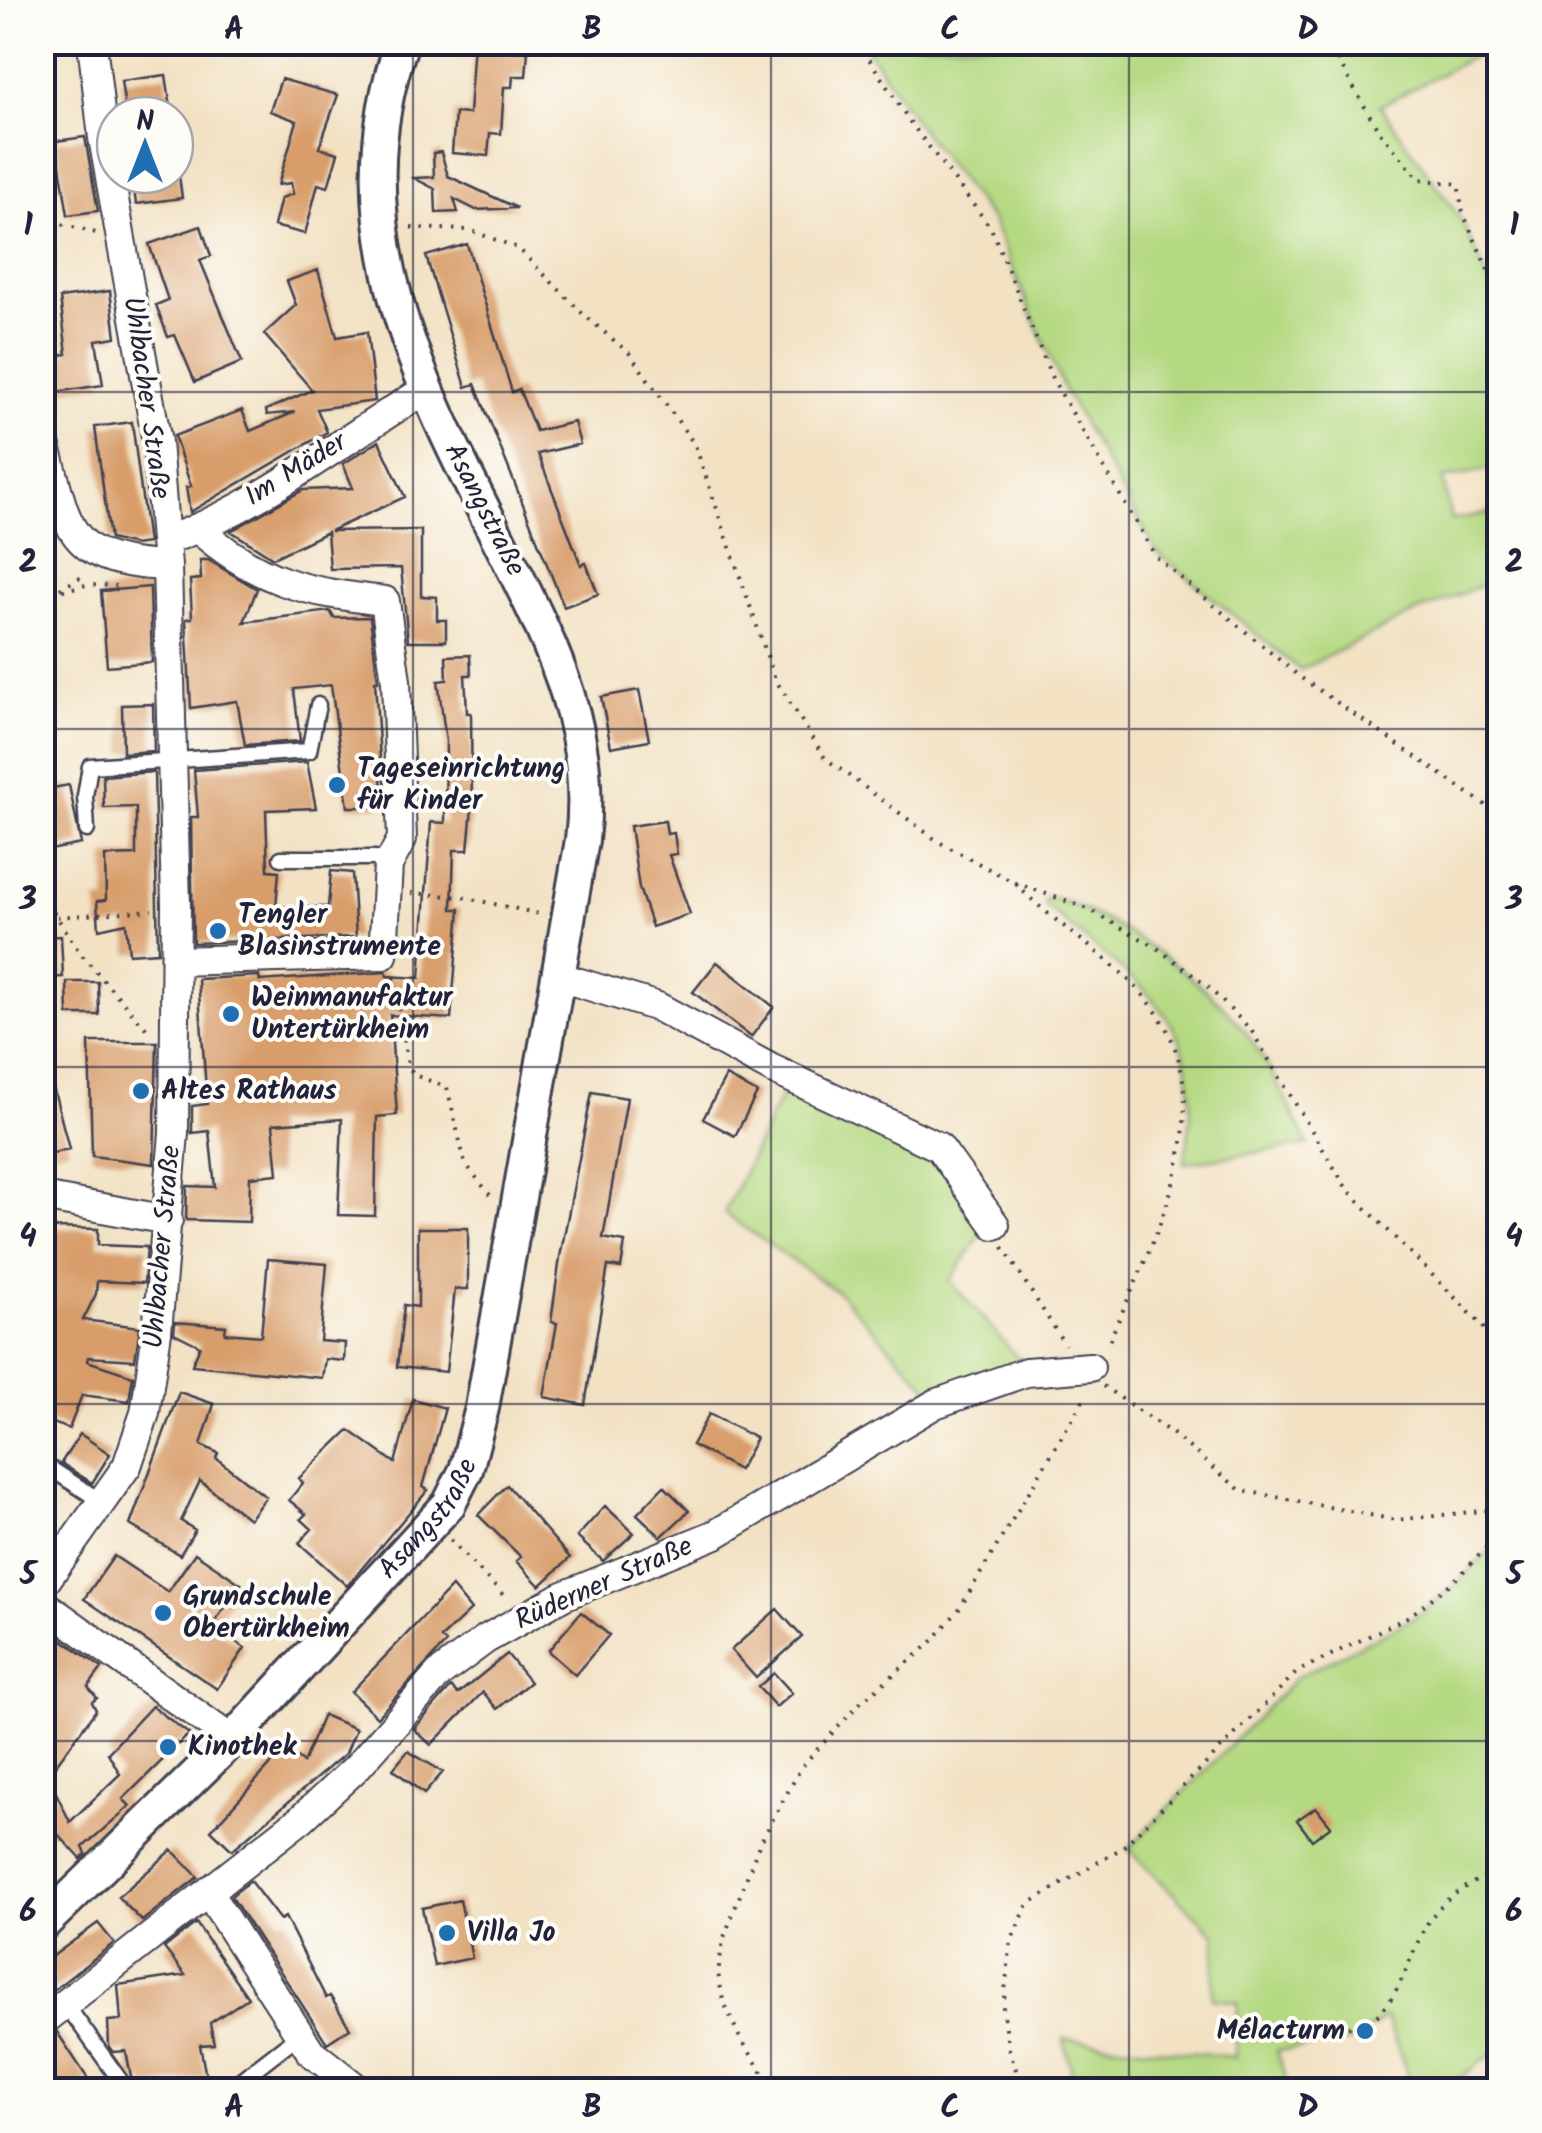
<svg xmlns="http://www.w3.org/2000/svg" width="1542" height="2133" font-family="Kalam,sans-serif">
	<rect width="100%" height="100%" fill="#fdfcf7"/>
	<filter id="ink" filterUnits="userSpaceOnUse"><feTurbulence type="fractalNoise" baseFrequency=".01" numOctaves="2"/><feDisplacementMap in="SourceGraphic" scale="20" xChannelSelector="R" yChannelSelector="G"/><feConvolveMatrix kernelMatrix="1 2 1 2 8 2 1 2 1" color-interpolation-filters="sRGB"/></filter>
	<filter id="wash" filterUnits="userSpaceOnUse"><feTurbulence type="fractalNoise" baseFrequency=".0048" numOctaves="4" result="noise"/><feDisplacementMap in="SourceGraphic" scale="40" xChannelSelector="R" yChannelSelector="G"/><feGaussianBlur stdDeviation="2.25" result="paint"/><feColorMatrix in="noise" values="0 0 0 0 0 0 0 0 0 0 0 0 0 0 0 0 0 1.4 0 .05"/><feComposite in="paint" operator="in"/></filter>
	<g filter="url(#wash)">
		<rect width="100%" height="100%" fill="#f2e1c3"/>
		<path fill="#b5d982" stroke="#6c7e5e" stroke-width="2.5" d="M863,43H1499L1380,106L1462,221L1499,304V467L1443,479L1451,520L1499,511V578L1410,615L1300,670L1157,552L1065,392L992,221L917,124Z
			M1049,897C1116,916 1208,981 1249,1037C1273,1070 1289,1109 1309,1145L1184,1163C1214,1014 1141,991 1046,906L1044,900Z
			M787,1084L934,1151L988,1223L950,1281L1025,1366L938,1398L839,1293L724,1213Z
			M1499,1541V2049L1443,2090H1414L1386,2017L1353,2041L1277,2051L1289,2090H1076L1064,2039L1235,2057L1238,2002L1212,1999L1216,1936L1128,1849L1297,1677L1414,1618L1458,1583Z"/>
		<g id="blocks">
			<path fill="#d89d6b" d="M474,42H515V51H528L526,76H513L512,87H504L501,134L490,133L488,156L452,153L455,113L469,114Z
				M166,75L172,115H126L121,81Z
				M281,79L338,95L319,148L338,153L328,187L318,184L305,234L274,226L281,198L293,194L291,183L278,185L297,121L270,111Z
				M85,137L98,211L68,215L56,141Z
				M441,152L448,176L517,208L476,210L454,199L458,212L436,213L435,189L414,178L434,177L433,153Z
				M132,175H179L182,198L136,204Z
				M201,226L211,256L200,260L242,362L195,382L175,335L168,337L156,305L168,300L149,244Z
				M467,244L512,392L519,389L536,431L574,422L580,444L538,454L581,565L586,563L598,594L564,607L475,384L466,387L426,256Z
				M318,270L337,337L367,332L375,401L317,409L327,432L190,512L186,487L191,486L174,436L242,410L250,431L295,412L267,415L266,410L312,390L264,334L296,305L287,281Z
				M110,291L116,337L96,340L103,385L55,392L50,357L67,354L60,298Z
				M132,422L148,543L134,545L110,539L95,427Z
				M379,441L405,497L330,531L421,530V596L437,597V620H446V641H408L401,568L330,569L327,532L273,558L231,531L303,490L353,488L343,464Z
				M200,560H208L257,589L244,622L330,611L334,618L370,617L378,681H375L383,807H348L331,685L294,689L300,741L245,745L237,701L191,708L186,619L192,618L190,580L201,579Z
				M150,587L152,662L107,666L101,591Z
				M470,655L471,675H465L467,713H471L472,808L468,850H454L452,909H460L451,1019L390,1015L397,1115L377,1117L375,1216L338,1215L342,1119L273,1124L278,1174L250,1177L249,1222L186,1220L187,1186L215,1187L209,1131L192,1133V1106L207,1104L198,979L259,976L260,981L386,972L387,976L420,978L431,822L445,823L446,741L438,681L447,680L446,656Z
				M639,690L649,740L611,747L601,697Z
				M153,704L154,751L123,753L122,705Z
				M307,762L316,808L266,810L268,870L279,871L276,907H328L331,871L352,873L356,937L193,943L191,817H198L194,770Z
				M154,772L158,952L129,954L126,923L99,929L97,901L106,900L105,856L136,855V807L104,808L103,776Z
				M69,785L81,844L45,851L42,790Z
				M665,821L667,834L674,833L677,854L669,855L690,914L652,927L639,888L630,826Z
				M61,936L63,977L42,978V937Z
				M717,962L774,1007L751,1037L693,992Z
				M67,982H98L99,1015H68Z
				M89,1042H157L154,1164L92,1156Z
				M42,1071H49L69,1149L42,1156Z
				M726,1076L757,1093L735,1136L703,1119Z
				M592,1092L627,1098L603,1238L625,1242L621,1268L608,1266L585,1405L544,1397L557,1323L551,1322L560,1257Z
				M53,1228L98,1229V1245L147,1247L144,1283L97,1281L96,1294L83,1320L140,1327L135,1360L88,1357L87,1361L133,1376L129,1401L82,1395L69,1429L42,1419L48,1334L42,1322V1296L51,1297Z
				M418,1228H468V1289H455L446,1372L397,1367L404,1305L418,1307Z
				M268,1259L327,1264L320,1341L345,1343L344,1361L325,1359L322,1378L192,1365L200,1346L174,1333L175,1322L226,1326L225,1333L261,1336Z
				M179,1392L214,1404L201,1445L218,1453L216,1458L266,1497L249,1519L200,1481L181,1521L195,1530L180,1555L130,1525Z
				M413,1399L445,1408L423,1487L428,1490L347,1586L299,1543L312,1529L301,1519L306,1514L289,1500L303,1483L299,1478L349,1430L395,1463Z
				M709,1414L756,1438L739,1470L692,1445Z
				M80,1434L110,1454L92,1483L61,1463Z
				M507,1485L570,1558L540,1586L516,1561L521,1557L478,1515Z
				M664,1486L689,1511L661,1537L637,1514Z
				M605,1506L634,1533L603,1561L577,1537Z
				M195,1553L241,1584L212,1626L245,1648L217,1689L84,1599L114,1556L168,1592Z
				M452,1587L471,1610L441,1638L446,1643L377,1717L351,1692Z
				M777,1609L802,1637L756,1678L731,1650Z
				M581,1612L609,1635L575,1675L548,1651Z
				M42,1625L102,1668L88,1687L97,1698L92,1702L96,1710L48,1776L70,1822L120,1774L108,1753L152,1706L189,1734L123,1799L130,1806L83,1847L86,1854L81,1859L54,1830L42,1840Z
				M507,1654L530,1682L497,1709L483,1692L431,1745L414,1729L451,1687L458,1694Z
				M774,1673L792,1693L776,1707L758,1687Z
				M323,1715L356,1729L346,1753L232,1850L211,1830L286,1748L303,1763Z
				M408,1751L443,1772L424,1794L393,1769Z
				M1316,1807L1331,1826L1312,1840L1297,1820Z
				M172,1850L198,1877L142,1921L118,1897Z
				M250,1881L280,1920L285,1917L326,1998L330,1996L350,2028L327,2043L231,1896Z
				M460,1900L472,1958L434,1966L422,1908Z
				M98,1923L114,1943L42,1999V1964Z
				M196,1923L248,1998L210,2023L214,2044L200,2045L206,2077L145,2087L144,2080L134,2082L131,2077L126,2051L113,2052L109,2047L108,2021L121,2020L118,1985L185,1975L164,1948Z
				M57,2032L88,2079L71,2090H42V2039Z"/>
		</g>
	</g>
	<g filter="url(#ink)">
		<use href="#blocks" fill-opacity="0" stroke="#413f4f" stroke-width="2.5"/>
		<g fill="none" stroke-linecap="round" stroke-linejoin="round">
			<g stroke="#413f4f" stroke-width="19">
				<path id="service" d="M87,830L85,796L90,766L309,751L318,705
					M281,858H375L388,865
					M42,1463L102,1502
					M67,2006L127,2090
					M238,2082L300,2034"/>
			</g>
			<g stroke="#413f4f" stroke-width="32">
				<path id="minor" d="M42,433C69,523 59,562 167,566
					M181,535C269,500 343,439 424,391
					M176,961L383,955L388,865L402,839L396,681L385,601C305,592 260,583 197,528
					M557,976L658,1007L772,1069L939,1147L995,1225
					M42,1197L168,1220
					M42,1586L127,1466L145,1413L157,1332L174,1133L176,904L167,566L157,442L103,138L92,42
					M42,1603L232,1740
					M209,1894L311,2052L359,2090
					M42,2022L301,1819L356,1768L439,1674L486,1639L563,1596L716,1534L935,1404L1026,1372L1090,1367"/>
			</g>
			<g stroke="#413f4f" stroke-width="38">
				<g id="tertiary">
					<path id="s1" d="M42,1925L232,1740L449,1504L466,1470L482,1408L582,840C595,735 555,651 509,560C425,394 335,232 402,42"/>
				</g>
			</g>
			<path stroke="#413f4f" stroke-width="4" stroke-dasharray="2.5 8" stroke-linecap="butt" d="M858,42L910,122L991,228L1052,378L1156,557L1300,677L1500,815
				M1327,42L1379,131L1419,179L1458,184L1463,213L1500,297
				M42,219L96,233
				M411,228L469,230L518,248L583,314L630,354L695,445L775,679L825,758L939,842L1013,882L1088,909L1156,947L1207,986L1251,1030L1347,1189L1482,1325L1500,1359
				M60,589L86,574
				M42,595L86,585L116,586
				M1016,884C1055,925 1105,952 1143,995C1235,1098 1153,1240 1107,1346
				M411,893L462,897L540,914
				M42,894L80,953L150,1033
				M57,917L152,910
				M394,977L408,1065L414,1075L447,1087L465,1163L490,1195
				M1003,1247L1065,1345
				M1103,1386L1173,1434L1240,1490L1396,1520L1500,1509
				M450,1540L506,1598
				M1348,2027C1400,2025 1407,1947 1434,1914C1451,1892 1474,1881 1500,1871
				M774,2090L739,2036L723,2000L718,1973L723,1940L759,1845L802,1766L861,1702L930,1644L960,1608L1087,1394
				M1023,2090L1009,2049L1003,2008L1011,1941L1028,1904L1122,1848L1297,1672L1411,1615L1455,1580L1500,1534"/>
			<use href="#service" stroke="#fff" stroke-width="14"/>
			<use href="#minor" stroke="#fff" stroke-width="28"/>
			<use href="#tertiary" stroke="#fff" stroke-width="32"/>
		</g>
	</g>
	<path fill="none" stroke="#22223b" stroke-width="2.5" stroke-opacity="0.55" d="M413,42V2090M771,42V2090M1129,42V2090M42,392H1500M42,729H1500M42,1067H1500M42,1404H1500M42,1741H1500"/>
	<g fill="#1f6fb2" stroke="#fdfcf7" stroke-width="4">
		<circle cx="337" cy="785" r="10"/>
		<circle cx="218" cy="931" r="10"/>
		<circle cx="231" cy="1014" r="10"/>
		<circle cx="141" cy="1091" r="10"/>
		<circle cx="163" cy="1613" r="10"/>
		<circle cx="168" cy="1747" r="10"/>
		<circle cx="447" cy="1933" r="10"/>
		<circle cx="1365" cy="2031" r="10"/>
	</g>
	<g text-anchor="middle" dominant-baseline="central" stroke-width="8" stroke-linejoin="round" paint-order="stroke">
		<g font-size="28" fill="#22223b" stroke="#fdfcf7">
			<text transform="translate(146 398) rotate(82)">Uhlbacher Straße</text>
			<text transform="translate(296 470) rotate(-32)">Im Mäder</text>
			<text transform="translate(484 510) rotate(63)">Asangstraße</text>
			<text transform="translate(163 1247) rotate(-85)">Uhlbacher Straße</text>
			<text stroke="none"><textPath href="#s1" startOffset="562">Asangstraße</textPath></text>
			<text transform="translate(604 1584) rotate(-24)">Rüderner Straße</text>
		</g>
		<g font-size="28" font-weight="bold" fill="#22223b" stroke="#fdfcf7" text-anchor="start">
			<text x="357" y="769">Tageseinrichtung<tspan x="357" dy="32">für Kinder</tspan></text>
			<text x="238" y="915">Tengler<tspan x="238" dy="32">Blasinstrumente</tspan></text>
			<text x="251" y="998">Weinmanufaktur<tspan x="251" dy="32">Untertürkheim</tspan></text>
			<text x="161" y="1091">Altes Rathaus</text>
			<text x="183" y="1597">Grundschule<tspan x="183" dy="32">Obertürkheim</tspan></text>
			<text x="188" y="1747">Kinothek</text>
			<text x="467" y="1933">Villa Jo</text>
			<text x="1345" y="2031" text-anchor="end">Mélacturm</text>
		</g>
	</g>
	<rect width="1542" height="2133" fill="none" stroke="#fdfcf7" stroke-width="110"/>
	<g transform="translate(145 145)"><circle r="48" fill="#fdfcf7" stroke="#a5a5ac" stroke-width="2.5"/>
	<path d="M0-8L18 38L0 25L-18 38Z" fill="#1f6fb2"/>
	<text y="-15" font-size="28" font-weight="bold" text-anchor="middle" fill="#22223b">N</text>
	</g>
	<rect x="55" y="55" width="1432" height="2023" fill="none" stroke="#22223b" stroke-width="4"/>
	<g font-size="32" text-anchor="middle" font-weight="bold" fill="#22223b">
		<text x="234" y="39">A</text>
		<text x="592" y="39">B</text>
		<text x="950" y="39">C</text>
		<text x="1308" y="39">D</text>
		<text x="28" y="235">1</text>
		<text x="1514" y="235">1</text>
		<text x="28" y="572">2</text>
		<text x="1514" y="572">2</text>
		<text x="28" y="909">3</text>
		<text x="1514" y="909">3</text>
		<text x="28" y="1246">4</text>
		<text x="1514" y="1246">4</text>
		<text x="28" y="1584">5</text>
		<text x="1514" y="1584">5</text>
		<text x="28" y="1921">6</text>
		<text x="1514" y="1921">6</text>
		<text x="234" y="2117">A</text>
		<text x="592" y="2117">B</text>
		<text x="950" y="2117">C</text>
		<text x="1308" y="2117">D</text>
	</g>
</svg>
